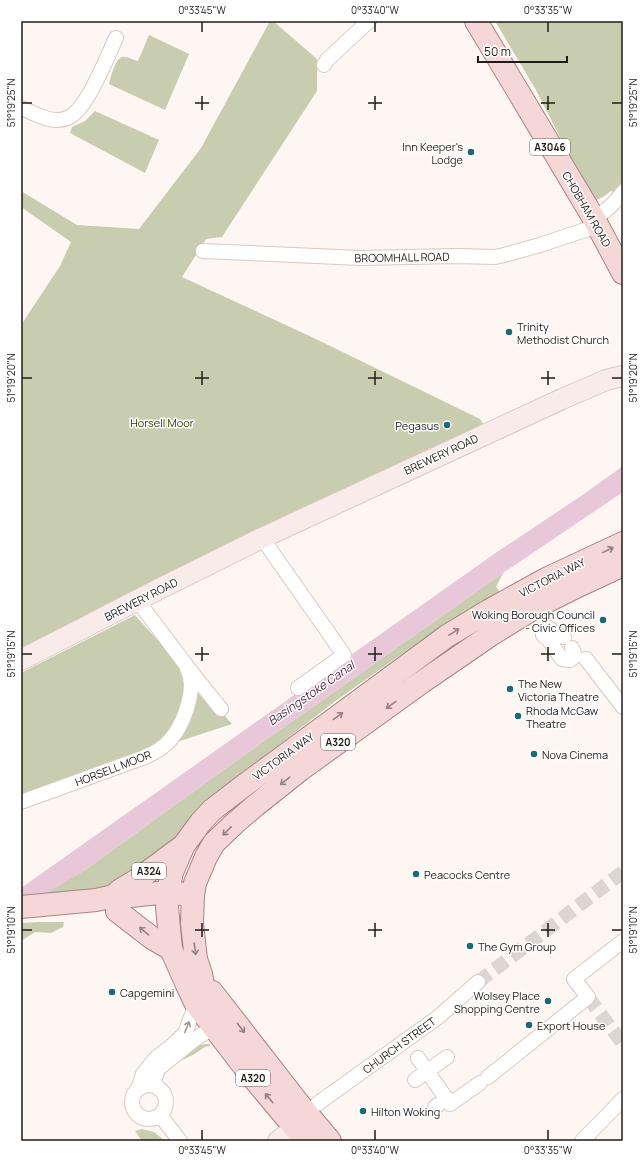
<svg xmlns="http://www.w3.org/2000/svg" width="644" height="1162" font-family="Manrope,sans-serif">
	<rect width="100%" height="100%" fill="#fdf6f3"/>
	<path fill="#c9cdaf" d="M270,21H273L317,59V91L222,237L206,239L182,277L318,340L480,419L486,428L329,499L310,504L21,652V355L22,353L21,351V325L60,266L71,242L21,207V191L77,225L139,229L201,148Z
		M495,21H623V181L614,192L611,191L603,197L594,201L581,179L536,90Z
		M149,35L189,54L165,110L109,84C111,77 115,59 122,57C127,56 133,60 138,61Z
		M95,111L159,140L145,173L70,133L72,127L85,121Z
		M503,573L496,587L501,593L423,639L334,702L214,796L192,818L175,838L136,873L107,887L96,891L37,898L85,870L236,761Z
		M135,615L232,724L85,772L21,796V673Z
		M39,922H64L63,927L51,933L35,932L21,941V923Z
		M206,1044H210V1046L205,1047L193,1055L180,1061L179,1058L199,1045Z
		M142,1129L154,1132L165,1141H142L135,1131Z"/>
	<path fill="#e7c7d8" d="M623,466V492L503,573L236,761L85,870L21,909V888L497,552L581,496Z"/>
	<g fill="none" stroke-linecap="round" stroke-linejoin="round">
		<path stroke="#dcd5d2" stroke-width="14" stroke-dasharray="14 7" stroke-linecap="butt" d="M478,982L623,872
			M588,997L623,1044"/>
		<g stroke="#d9c9c1" stroke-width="16">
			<path id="street" d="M324,65L327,60L369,21
				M21,108C32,112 44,120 56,120C61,120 67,119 71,116C88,106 107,57 116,38
				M593,217C606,213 615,202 623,192
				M203,251L361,258L457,256L495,257L504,255L540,245L597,226
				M262,538L344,655L298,688
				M549,628L555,634L564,637
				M543,635L548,639L562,659L570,660L575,656L572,648
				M586,659L623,707
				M189,669L221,709
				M21,802L145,757C154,753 163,748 170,740C183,726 194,695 190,677C189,673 187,669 186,665L137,600
				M418,1058L450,1104L480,1083
				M488,1077L588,997L574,979L623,941
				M415,1080L447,1057
				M132 1102a17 17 0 1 1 34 0a17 17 0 1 1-34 0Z
				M154,1086L155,1078L158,1069L195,1039L214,1027
				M138,1089L143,1074L156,1058L175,1043L185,1033L196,1004
				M317,1104L437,1018L478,982
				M435,1107L447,1098
				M160,1115L180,1141
				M582,1141L623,1099"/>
		</g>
		<g stroke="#d9c9c1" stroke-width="22">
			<path id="secondary" d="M21,660L163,587L262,538L562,399L606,380L623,376
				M278,1141L295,1128H311"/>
		</g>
		<g stroke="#a88483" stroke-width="24">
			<path id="primary" d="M476,21L593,217L623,273
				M114,896L119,891L137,880L183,846
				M21,907L96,900L114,896L121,897L168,892L183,894
				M117,911L152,938L171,949
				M212,992L299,1104L330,1141
				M217,1010L204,990L201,974L196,959L192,923L193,895L195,883L206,857L214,843L235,823L256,805L300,770L422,682L492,634L536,607L580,585L623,565
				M306,1141L249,1073L196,1004L186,983L171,949L167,907L168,892L172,872L184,845L201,822L212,810L246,784L447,636L490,610L546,579L623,543"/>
		</g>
		<use href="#street" stroke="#fff" stroke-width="14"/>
		<use href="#secondary" stroke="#faebeb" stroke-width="20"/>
		<use href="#primary" stroke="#f6d7d7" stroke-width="22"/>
	</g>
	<defs><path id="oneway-shaft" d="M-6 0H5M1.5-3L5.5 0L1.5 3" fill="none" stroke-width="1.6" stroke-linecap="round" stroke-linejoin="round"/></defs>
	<g stroke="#968281">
		<use href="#oneway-shaft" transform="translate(608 550) rotate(-26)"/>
		<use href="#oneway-shaft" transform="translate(454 632) rotate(-32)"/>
		<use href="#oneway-shaft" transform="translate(391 705) rotate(144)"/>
		<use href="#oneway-shaft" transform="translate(338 716) rotate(-36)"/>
		<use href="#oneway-shaft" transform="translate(285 781) rotate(141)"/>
		<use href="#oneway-shaft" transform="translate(227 831) rotate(135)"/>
		<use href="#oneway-shaft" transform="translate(144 931) rotate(-140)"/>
		<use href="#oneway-shaft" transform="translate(195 949) rotate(82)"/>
		<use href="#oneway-shaft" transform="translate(241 1028) rotate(52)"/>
		<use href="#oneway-shaft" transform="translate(269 1098) rotate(-129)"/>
	</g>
	<use stroke="#9b9897" href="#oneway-shaft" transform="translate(187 1027) rotate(-68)"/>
	<path fill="none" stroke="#211b18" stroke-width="1.5" d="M202,22V32M375,22V32M548,22V32M202,96V110M375,96V110M548,96V110M22,103H32M195,103H209M368,103H382M541,103H555M612,103H622M202,371V385M375,371V385M548,371V385M22,378H32M195,378H209M368,378H382M541,378H555M612,378H622M202,647V661M375,647V661M548,647V661M22,654H32M195,654H209M368,654H382M541,654H555M612,654H622M202,923V937M375,923V937M548,923V937M22,930H32M195,930H209M368,930H382M541,930H555M612,930H622M202,1130V1140M375,1130V1140M548,1130V1140"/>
	<g fill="#1e6774" stroke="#fff" stroke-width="1.5">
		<circle cx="471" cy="152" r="4"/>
		<circle cx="509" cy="332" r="4"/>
		<circle cx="447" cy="425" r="4"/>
		<circle cx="603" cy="620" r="4"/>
		<circle cx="510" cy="689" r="4"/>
		<circle cx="518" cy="716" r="4"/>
		<circle cx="534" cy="754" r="4"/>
		<circle cx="416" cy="874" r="4"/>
		<circle cx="470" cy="946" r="4"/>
		<circle cx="112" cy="992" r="4"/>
		<circle cx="548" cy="1001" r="4"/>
		<circle cx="529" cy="1025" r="4"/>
		<circle cx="363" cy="1111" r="4"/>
	</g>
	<g text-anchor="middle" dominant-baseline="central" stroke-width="3" stroke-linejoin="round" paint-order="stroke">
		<g fill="#fff" stroke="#645f5d" stroke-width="1">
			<rect x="530" y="139" width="40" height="16" rx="3"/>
			<rect x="321" y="734" width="34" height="16" rx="3"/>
			<rect x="132" y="863" width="34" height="16" rx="3"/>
			<rect x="236" y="1070" width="34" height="16" rx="3"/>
		</g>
		<g font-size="10" font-weight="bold" fill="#211b18">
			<text x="550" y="147">A3046</text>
			<text x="338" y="742">A320</text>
			<text x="149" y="871">A324</text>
			<text x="253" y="1078">A320</text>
		</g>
		<g font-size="11" fill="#211b18" stroke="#fff" text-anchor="start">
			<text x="463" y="146" text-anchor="end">Inn Keeper's<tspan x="463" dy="13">Lodge</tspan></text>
			<text x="517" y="326">Trinity<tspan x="517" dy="13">Methodist Church</tspan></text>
			<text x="439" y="425" text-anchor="end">Pegasus</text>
			<text x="595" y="614" text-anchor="end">Woking Borough Council<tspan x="595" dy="13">- Civic Offices</tspan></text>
			<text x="518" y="683">The New<tspan x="518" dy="13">Victoria Theatre</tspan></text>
			<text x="526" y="710">Rhoda McGaw<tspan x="526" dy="13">Theatre</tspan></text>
			<text x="542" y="754">Nova Cinema</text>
			<text x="424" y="874">Peacocks Centre</text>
			<text x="478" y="946">The Gym Group</text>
			<text x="120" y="992">Capgemini</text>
			<text x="540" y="995" text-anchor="end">Wolsey Place<tspan x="540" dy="13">Shopping Centre</tspan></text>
			<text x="537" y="1025">Export House</text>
			<text x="371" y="1111">Hilton Woking</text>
		</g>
		<g font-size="11" fill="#211b18" stroke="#fff">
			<text transform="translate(587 209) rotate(60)">CHOBHAM ROAD</text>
			<text transform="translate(402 257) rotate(-1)">BROOMHALL ROAD</text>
			<text transform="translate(441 454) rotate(-25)">BREWERY ROAD</text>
			<text transform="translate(552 577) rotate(-27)">VICTORIA WAY</text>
			<text transform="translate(141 599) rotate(-27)">BREWERY ROAD</text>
			<text transform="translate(283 756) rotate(-36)">VICTORIA WAY</text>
			<text transform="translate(113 768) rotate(-21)">HORSELL MOOR</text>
			<text transform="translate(399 1045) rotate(-36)">CHURCH STREET</text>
		</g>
		<g font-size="11" fill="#343802" stroke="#fff">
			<text x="162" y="422">Horsell Moor</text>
		</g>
		<g font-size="12" font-style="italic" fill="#532942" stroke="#fff">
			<text transform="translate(311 693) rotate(-35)">Basingstoke Canal</text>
		</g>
	</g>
	<rect width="644" height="1162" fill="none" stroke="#ffffff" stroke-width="44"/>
	<path d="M478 56v6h89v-6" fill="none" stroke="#211b18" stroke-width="2"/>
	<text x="484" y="56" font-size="12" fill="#211b18" stroke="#ffffff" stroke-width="3" paint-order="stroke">50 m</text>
	<rect x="22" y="22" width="600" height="1118" fill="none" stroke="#211b18" stroke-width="1.5"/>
	<g font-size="10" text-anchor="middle" fill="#211b18">
		<text x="202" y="14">0°33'45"W</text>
		<text x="375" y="14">0°33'40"W</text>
		<text x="548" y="14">0°33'35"W</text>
		<text transform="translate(11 103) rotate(-90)" y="4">51°19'25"N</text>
		<text transform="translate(633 103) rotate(-90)" y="4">51°19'25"N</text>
		<text transform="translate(11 378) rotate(-90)" y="4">51°19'20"N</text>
		<text transform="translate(633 378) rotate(-90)" y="4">51°19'20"N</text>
		<text transform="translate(11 654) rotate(-90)" y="4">51°19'15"N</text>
		<text transform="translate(633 654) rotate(-90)" y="4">51°19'15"N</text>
		<text transform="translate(11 930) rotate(-90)" y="4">51°19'10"N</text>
		<text transform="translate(633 930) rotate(-90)" y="4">51°19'10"N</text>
		<text x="202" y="1154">0°33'45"W</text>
		<text x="375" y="1154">0°33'40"W</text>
		<text x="548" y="1154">0°33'35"W</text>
	</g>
</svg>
